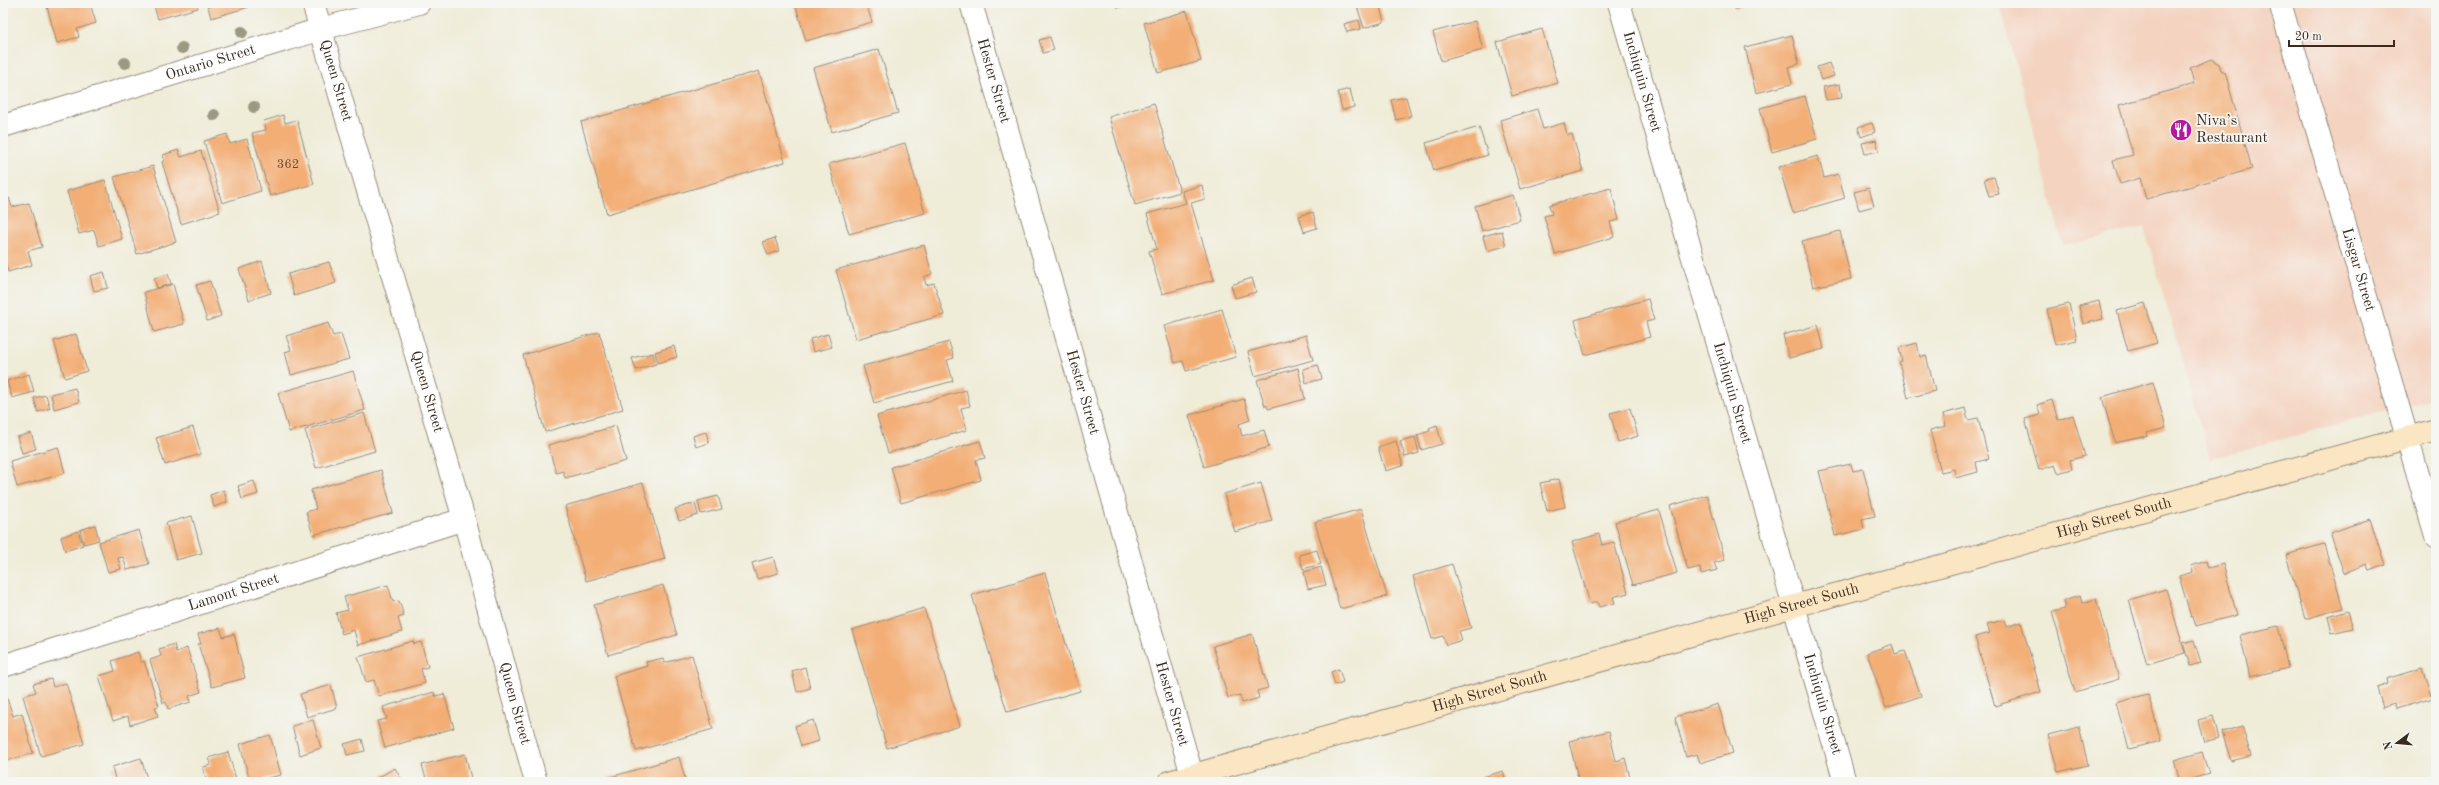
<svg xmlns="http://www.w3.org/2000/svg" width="2439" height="785" font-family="'Old Standard TT',serif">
	<rect width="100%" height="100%" fill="#f6f6f2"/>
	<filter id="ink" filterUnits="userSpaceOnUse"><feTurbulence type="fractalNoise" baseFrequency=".025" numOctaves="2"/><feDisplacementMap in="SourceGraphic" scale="8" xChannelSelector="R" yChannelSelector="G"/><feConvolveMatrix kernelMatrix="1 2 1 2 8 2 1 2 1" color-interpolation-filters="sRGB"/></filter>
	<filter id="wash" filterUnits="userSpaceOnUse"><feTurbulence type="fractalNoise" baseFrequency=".012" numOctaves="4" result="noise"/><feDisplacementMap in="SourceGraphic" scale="16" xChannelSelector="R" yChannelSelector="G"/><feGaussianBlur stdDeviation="0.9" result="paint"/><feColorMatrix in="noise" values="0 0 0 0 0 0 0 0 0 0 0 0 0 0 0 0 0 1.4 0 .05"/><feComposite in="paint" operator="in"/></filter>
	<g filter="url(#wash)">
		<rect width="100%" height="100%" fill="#efecd8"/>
		<path fill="#f4d3c0" d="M2000,3H2436V397L2210,459L2144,227L2063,246Z"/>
		<g id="blocks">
			<path fill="#f3ae76" d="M46,3H90L96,23L77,29L79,37L57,43Z
				M153,3H197L198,8L158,19Z
				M207,3H247L249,7L211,18Z
				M795,3H866L872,22L806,41Z
				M1117,3H1133L1118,8Z
				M1356,3H1379L1384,22L1364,28Z
				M1733,3H1757L1735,9Z
				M1187,11L1201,61L1158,73L1144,23Z
				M1359,20L1361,29L1347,32L1344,24Z
				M1475,21L1483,50L1441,61L1433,32Z
				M1542,29L1558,83L1512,96L1497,42Z
				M1792,35L1799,64L1788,67L1792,84L1756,93L1745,47Z
				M1050,37L1054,50L1043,53L1039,40Z
				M879,49L898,113L832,132L813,68Z
				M2211,59L2219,64L2221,70L2225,72L2252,169L2146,199L2140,178L2120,184L2113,160L2133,155L2119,105L2194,84L2190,68Z
				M1829,63L1834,76L1822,80L1817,67Z
				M759,71L785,162L607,214L581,122Z
				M1840,84L1842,98L1826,100L1823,87Z
				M1350,89L1354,107L1342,110L1338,92Z
				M1805,96L1817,139L1772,152L1760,108Z
				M1406,97L1411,116L1396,120L1391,100Z
				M1154,103L1180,192L1135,205L1109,117Z
				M1537,109L1543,129L1564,123L1567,135L1572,134L1583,171L1520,189L1500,120Z
				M283,115L285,123L297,120L314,184L270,196L252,133L266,130L264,121Z
				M1872,123L1875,132L1861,137L1858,127Z
				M1479,127L1488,155L1434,171L1426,143Z
				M227,134L230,144L247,139L261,191L222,203L204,141Z
				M1876,140L1879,151L1865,154L1862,143Z
				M905,143L925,213L849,234L829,164Z
				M178,150L181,157L201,151L220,212L181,224L162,162L164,160L163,155Z
				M1818,156L1824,178L1838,174L1845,198L1793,213L1779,167Z
				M153,166L176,242L137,254L114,177Z
				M1994,177L1999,194L1989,196L1984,179Z
				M105,180L122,239L99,246L94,230L79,234L67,191Z
				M1202,185L1205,199L1191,203L1214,280L1162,294L1149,251L1157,249L1147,214L1186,203L1182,191Z
				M1611,188L1619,220L1610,222L1614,237L1555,254L1544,216L1552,214L1549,205Z
				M1869,188L1874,206L1859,210L1854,192Z
				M1513,195L1520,220L1482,231L1475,206Z
				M9,198L12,207L29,203L42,247L28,251L32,265L8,272L3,256V200Z
				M1313,212L1317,228L1304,232L1299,216Z
				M1502,231L1506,246L1487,251L1483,236Z
				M1840,231L1851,279L1813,287L1802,241Z
				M775,238L779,251L768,255L763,242Z
				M924,245L932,274L924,277L926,285L934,283L944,315L856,339L836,270Z
				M262,261L271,293L249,300L239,269Z
				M329,262L336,283L294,296L288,274Z
				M104,272L108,288L94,291L90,276Z
				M168,274L171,284L157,288L154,278Z
				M1252,278L1256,292L1235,298L1231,285Z
				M210,281L221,316L207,321L196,285Z
				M173,284L184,324L154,332L144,292Z
				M1648,299L1654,320L1646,322L1650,337L1585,355L1575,320Z
				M2099,301L2103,319L2083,324L2079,306Z
				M2145,303L2157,343L2128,351L2117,311Z
				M2069,304L2077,340L2055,345L2047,309Z
				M1222,309L1236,357L1186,371L1183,361L1175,363L1164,326Z
				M328,323L333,336L341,334L349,359L291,375L285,352L291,350L286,336Z
				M1818,325L1824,349L1789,358L1783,335Z
				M599,332L623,409L545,432L523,355Z
				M76,334L87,371L65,378L54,341Z
				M828,334L832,347L813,352L810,339Z
				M1306,335L1313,360L1255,376L1248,352Z
				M949,342L954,358L947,360L953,381L874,403L863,366Z
				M1917,343L1920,357L1926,355L1935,391L1908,398L1899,362L1902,361L1899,348Z
				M674,346L677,357L658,363L655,352Z
				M653,353L656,364L636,370L632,358Z
				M1318,365L1322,379L1306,383L1303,369Z
				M1298,368L1305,399L1268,409L1267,405L1265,406L1257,380Z
				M353,371L365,410L289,432L278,393Z
				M29,374L34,392L12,398L7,381Z
				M2153,382L2166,428L2147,433L2148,436L2115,443L2102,397Z
				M75,388L79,402L54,409L51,394Z
				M966,390L970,406L961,408L967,430L888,453L877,416Z
				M46,395L50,408L38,412L34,398Z
				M1244,399L1250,420L1239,424L1242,436L1264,430L1269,447L1204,467L1189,415Z
				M2052,400L2058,420L2073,415L2085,456L2070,460L2072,469L2058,473L2055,465L2039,470L2025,419L2040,415L2037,405Z
				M1630,408L1638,436L1618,442L1610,413Z
				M1965,408L1968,420L1978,418L1989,459L1976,462L1978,472L1956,478L1954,469L1941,472L1930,430L1946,426L1943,414Z
				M364,413L375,451L316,468L305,430Z
				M1437,425L1442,444L1421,450L1417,435L1430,431L1429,428Z
				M616,426L626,461L565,478L563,471L556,473L548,445Z
				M193,427L201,454L165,465L156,438Z
				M706,432L709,443L696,447L693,436Z
				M31,433L36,449L22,453L17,437Z
				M1415,437L1419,453L1405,457L1400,441Z
				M980,441L985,458L976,460L981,480L901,503L891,467Z
				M1396,441L1403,466L1385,471L1378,447Z
				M58,447L65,473L17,487L10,461Z
				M1851,464L1853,471L1863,469L1875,516L1862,519L1864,529L1835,536L1819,471Z
				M381,470L393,513L313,535L306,512L316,509L311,490Z
				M1559,479L1565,507L1547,511L1540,483Z
				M254,481L258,494L242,499L238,486Z
				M643,483L665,559L586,581L565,506Z
				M1261,483L1272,521L1235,532L1224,494Z
				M224,490L227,502L214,507L210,495Z
				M1707,495L1725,560L1714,563L1717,570L1701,574L1700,567L1688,570L1670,506Z
				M718,496L722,509L701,514L698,501Z
				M695,503L698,515L679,521L675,509Z
				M1361,509L1387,596L1340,609L1315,522Z
				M1659,510L1677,573L1633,585L1615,522Z
				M192,516L202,553L176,560L166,523Z
				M2370,519L2385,565L2369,571L2367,564L2344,573L2330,533Z
				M95,525L99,540L84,544L80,530Z
				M139,530L149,564L127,570L123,557L118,558L121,569L108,572L99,542Z
				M78,531L83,545L65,551L61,537Z
				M1599,534L1602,545L1614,542L1628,593L1613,597L1615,603L1599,607L1597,602L1590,604L1572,542Z
				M2324,544L2343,608L2305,619L2286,555Z
				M1317,550L1321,564L1303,569L1299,555Z
				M773,557L778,573L757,579L752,563Z
				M2206,561L2208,568L2223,564L2237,615L2196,626L2193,617H2191L2179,576L2193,572L2191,566Z
				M1452,564L1471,628L1459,631L1462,640L1446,645L1443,636L1432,639L1413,576Z
				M1321,567L1326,585L1308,589L1304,572Z
				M1045,573L1080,691L1007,712L972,595Z
				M388,585L393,602L399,601L404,616L398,618L402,632L358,645L354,630L342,634L336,613L348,610L344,597Z
				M663,585L677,635L608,655L594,605Z
				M2166,589L2185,653L2147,664L2129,600Z
				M2080,596L2082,603L2096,599L2119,679L2075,692L2052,612L2065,609L2063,601Z
				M924,608L960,726L887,748L852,630Z
				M2348,611L2353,628L2332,633L2328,617Z
				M2004,620L2006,627L2021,622L2041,692L1995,706L1975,637L1990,633L1987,624Z
				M2278,626L2288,668L2250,677L2240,635Z
				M220,628L223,637L234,634L245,678L212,687L198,644H201L198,634Z
				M1252,634L1268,688L1257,691L1259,698L1242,703L1240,695L1228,698L1213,646Z
				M2194,640L2201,663L2190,666L2183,643Z
				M413,641L414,644L421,642L428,667L421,669L425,683L379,696L374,680L366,682L358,657Z
				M174,644L176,652L187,648L201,692L189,696L191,702L168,709L166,702L163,703L150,660L161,656L159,649Z
				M1892,644L1895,654L1905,651L1921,696L1886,708L1867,653Z
				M138,652L141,662L144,661L159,706L155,707L158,716L130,725L128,716L113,721L99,676L115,671L112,661Z
				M692,655L713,729L636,751L614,676L647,666L646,662L663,658L664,663Z
				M805,667L810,688L797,692L792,671Z
				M2423,668L2433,698L2396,709L2394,704L2383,708L2377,688L2388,684L2387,679Z
				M1339,669L1343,682L1335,685L1331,672Z
				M51,679L53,687L66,683L84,744L41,756L23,696L36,692L33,684Z
				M331,685L337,708L307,717L300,694Z
				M3,687L13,716L22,713L33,753L3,762Z
				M434,692L435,696L444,694L454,728L385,748L377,721L387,719L383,707Z
				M2148,694L2161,741L2129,749L2116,703Z
				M1718,704L1733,753L1700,763L1697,754L1686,757L1675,717Z
				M2213,716L2219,738L2204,742L2198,720Z
				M313,720L321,748L300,755L292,726Z
				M813,720L819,741L801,746L795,726Z
				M2242,726L2251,756L2231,761L2222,732Z
				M2079,727L2088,765L2058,772L2048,735Z
				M1609,731L1616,761L1625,758L1631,782H1579L1569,741Z
				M270,735L281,775L250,782L240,744Z
				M362,739L365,751L347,755L344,744Z
				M228,752L237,782H207L203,767L211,765L209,758Z
				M2202,752L2209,774L2180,782L2174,760Z
				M465,754L472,782H427L422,765Z
				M679,757L686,782H608L607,778Z
				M141,758L148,782H116L112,767Z
				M395,768L403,782H370Z
				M1503,771L1506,782H1477L1476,779Z"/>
		</g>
	</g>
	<g filter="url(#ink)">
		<use href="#blocks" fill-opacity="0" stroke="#958b7b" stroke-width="1"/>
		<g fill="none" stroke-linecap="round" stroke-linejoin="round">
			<g stroke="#958b7b" stroke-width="24">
				<g id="street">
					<path id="s1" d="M313,3L464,519L536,782"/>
					<path id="s2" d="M971,3L1194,782"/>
					<path id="s3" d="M1619,3L1845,782"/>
					<path id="s4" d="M2280,3L2436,536"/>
					<path id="s5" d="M3,126L321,29L419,3"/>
					<path id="s6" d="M3,666L464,519"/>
				</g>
			</g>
			<g stroke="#958b7b" stroke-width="24">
				<g id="secondary">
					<path id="s7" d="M1169,782L1794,606L2436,430"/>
				</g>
			</g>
			<use href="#street" stroke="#fff" stroke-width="22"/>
			<use href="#secondary" stroke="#fbe6c4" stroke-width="22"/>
		</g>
		<g fill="#999a81">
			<circle cx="242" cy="32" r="6"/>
			<circle cx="182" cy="48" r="6"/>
			<circle cx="125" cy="63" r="6"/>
			<circle cx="254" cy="107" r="6"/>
			<circle cx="214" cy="115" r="6"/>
		</g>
	</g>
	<defs>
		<g id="restaurant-disc" transform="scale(1.15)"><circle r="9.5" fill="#b5179e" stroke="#f6f6f2"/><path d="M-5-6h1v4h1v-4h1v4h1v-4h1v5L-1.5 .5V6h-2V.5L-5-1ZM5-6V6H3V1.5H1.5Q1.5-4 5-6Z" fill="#fff"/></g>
	</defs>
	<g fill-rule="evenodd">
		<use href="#restaurant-disc" x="2181" y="130"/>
	</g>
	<g text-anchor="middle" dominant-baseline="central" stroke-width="3.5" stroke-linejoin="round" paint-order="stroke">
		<g font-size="13" fill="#694b34">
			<text x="288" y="164">362</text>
		</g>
		<g font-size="15" fill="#3b2a1e" stroke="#f6f6f2">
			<text stroke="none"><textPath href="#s5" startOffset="217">Ontario Street</textPath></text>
			<text stroke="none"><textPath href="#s1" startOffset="81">Queen Street</textPath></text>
			<text stroke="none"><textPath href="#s2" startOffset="81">Hester Street</textPath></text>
			<text stroke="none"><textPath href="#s3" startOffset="82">Inchiquin Street</textPath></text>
			<text stroke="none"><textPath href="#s4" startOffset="278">Lisgar Street</textPath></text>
			<text stroke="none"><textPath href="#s1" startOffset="405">Queen Street</textPath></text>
			<text stroke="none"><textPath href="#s2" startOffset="405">Hester Street</textPath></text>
			<text stroke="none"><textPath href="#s3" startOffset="406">Inchiquin Street</textPath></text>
			<text stroke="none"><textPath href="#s7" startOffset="981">High Street South</textPath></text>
			<text stroke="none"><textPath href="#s6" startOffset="242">Lamont Street</textPath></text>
			<text stroke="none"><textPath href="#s7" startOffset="657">High Street South</textPath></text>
			<text stroke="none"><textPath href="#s7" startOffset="333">High Street South</textPath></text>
			<text stroke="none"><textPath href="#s1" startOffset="729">Queen Street</textPath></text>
			<text stroke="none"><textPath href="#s2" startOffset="729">Hester Street</textPath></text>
			<text stroke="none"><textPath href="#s3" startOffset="730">Inchiquin Street</textPath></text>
		</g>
		<g font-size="15" fill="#3b2a1e" stroke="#f6f6f2" text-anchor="start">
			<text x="2196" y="121">Niva’s<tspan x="2196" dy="17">Restaurant</tspan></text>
		</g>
	</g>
	<rect width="2439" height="785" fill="none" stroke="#f6f6f2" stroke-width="16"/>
	<g transform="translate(2397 743) rotate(254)" stroke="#f6f6f2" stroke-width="3" paint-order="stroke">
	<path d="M0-3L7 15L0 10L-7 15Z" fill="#3b2a1e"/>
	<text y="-6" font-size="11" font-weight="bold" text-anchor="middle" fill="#3b2a1e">N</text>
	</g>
	<path d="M2289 40v6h105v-6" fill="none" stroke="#3b2a1e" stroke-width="2"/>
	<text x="2295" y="40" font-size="12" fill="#3b2a1e" stroke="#f6f6f2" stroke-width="3" paint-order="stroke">20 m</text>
</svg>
